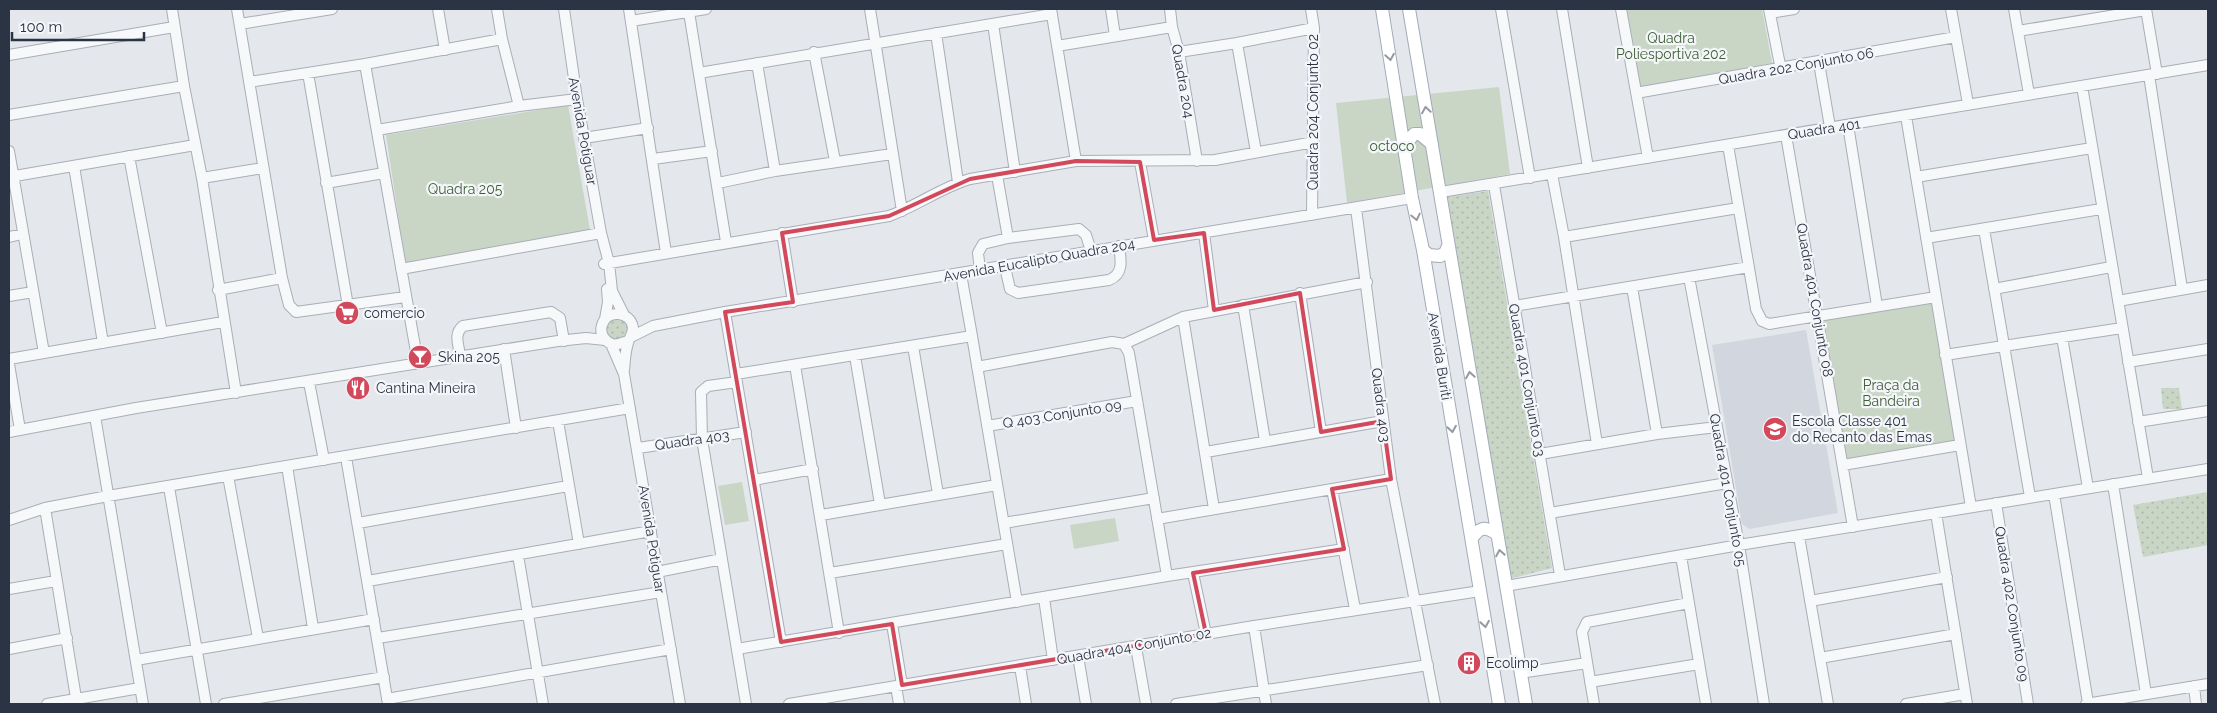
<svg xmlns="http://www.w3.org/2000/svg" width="2217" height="713" font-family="Raleway,sans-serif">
	<defs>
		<pattern id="grass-dots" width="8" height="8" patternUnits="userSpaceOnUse" patternTransform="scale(1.25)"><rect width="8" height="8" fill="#c9d6c5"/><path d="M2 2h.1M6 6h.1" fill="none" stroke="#adb8ab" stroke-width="1.8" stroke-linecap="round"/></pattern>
	</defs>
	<rect width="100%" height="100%" fill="#e4e7ec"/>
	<path fill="#d2d6de" d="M1806,330L1838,513L1749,529L1742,524L1712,345Z"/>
	<path fill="url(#grass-dots)" d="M1488,191L1552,568L1509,579L1447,197Z
		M619,317L629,325L628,336L612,342L604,332L607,322Z
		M2161,388H2179L2182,409H2163Z
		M2208,492V545L2143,557L2133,505Z"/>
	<path fill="#c9d6c5" d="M1627,9H1762L1772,63L1639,90Z
		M1499,87L1510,174L1347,203L1336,103Z
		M568,105L590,230L406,268L386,135Z
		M1933,301L1957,443L1845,462L1821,318Z
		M742,482L749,521L725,525L718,486Z
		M1115,518L1119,541L1074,549L1070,525Z"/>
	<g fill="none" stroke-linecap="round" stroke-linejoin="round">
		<g stroke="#a9aeb7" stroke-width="12">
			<path id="minor" d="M172,9L184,86L202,178L236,393
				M237,9L282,278L289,305L296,312L405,297
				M438,9L445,50
				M497,9L502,39L519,106
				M564,9L577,99L601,233L609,263L612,291L624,315
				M629,9L666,253
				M870,9L902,211
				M1051,9L1076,161
				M1111,9L1115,36
				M1170,9L1172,27
				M1311,9L1314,28L1312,215
				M1501,9L1530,178
				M1562,9L1588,168
				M1621,9L1648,158
				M1769,9L1781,70
				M1951,9L1968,104
				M2014,9L2029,94
				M2146,9L2157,74
				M689,12L726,242
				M1770,13L1794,9
				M631,21L706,9
				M240,24L332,9
				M993,24L1015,172
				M2018,31L2146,10
				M936,33L958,182
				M1237,43L1256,152
				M1057,46L1172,27L1179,52L1197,161
				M814,52L835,161
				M1179,52L1237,43L1314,28
				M9,55L174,27
				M757,63L775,171
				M1819,63L1830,127
				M365,64L502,39
				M308,73L348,306
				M699,73L1052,14
				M2149,75L2182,289
				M249,82L365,64L418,363
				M2082,86L2148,478
				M1636,93L1956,37
				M9,115L184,86
				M1906,116L1971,507
				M1848,125L1877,306
				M377,130L519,106L577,99
				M1786,135L1853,527
				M584,138L648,128
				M1728,145L1756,309L1762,321L1769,324L1936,297
				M9,151L44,353
				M129,156L162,333
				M653,159L712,151
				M1140,162L1154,240
				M74,166L103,343
				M1552,174L1564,237L1597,444
				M997,175L1008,238
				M9,177L195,145
				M1916,177L2092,148
				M202,178L263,168
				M326,183L384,173
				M718,183L775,171L892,154
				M1494,185L1560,575
				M1441,192L2208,65
				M1356,208L1391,479L1435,704
				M1984,229L2030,497
				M782,233L793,302
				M1204,233L1214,310
				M9,237L22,234
				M1564,237L1738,208
				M1926,238L2101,209
				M604,264L889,216C917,206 942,187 970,179L1076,161L1215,160L1314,142
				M1005,267L1010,289L1018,293L1109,280C1124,274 1121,260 1119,246
				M401,269L601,233
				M980,270L978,253L983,244L1008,238L1079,229L1086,235L1091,251
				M961,274L972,336
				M1689,277L1739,545L1764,704
				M1632,287L1657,434
				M1994,289L2111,267
				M218,290L282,278
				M1300,293L1321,432
				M9,296L33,292
				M2118,301L2208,285
				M1243,305L1265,441
				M1514,306L1749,267
				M725,312L781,642
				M1183,317L1214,509
				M605,319L608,302L607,289
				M631,337L653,326L725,312L1412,198
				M2062,337L2088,488
				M611,344L624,374L680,704
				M1124,344L1183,317L1367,282
				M913,346L938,494
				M504,349L516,428
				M1945,355L2122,328
				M460,356C459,345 453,334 463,326L551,312L560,318L564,341
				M855,356L880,504
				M9,359L223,322
				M2128,362L2208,349
				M9,364L20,430
				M795,365L839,633
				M977,367L1112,342L1124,344L1129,353L1167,576
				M624,370C625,361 625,352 628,343C629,338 633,334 633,328C631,311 607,309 602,325C599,335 606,343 615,345L628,341
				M736,374L972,336L1017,602
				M309,382L324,460
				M737,382L708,386L701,392L702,439L746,704
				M95,416L143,704
				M558,421L579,544
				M2138,422L2208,411
				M987,426L1137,401
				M9,432L136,408L558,341L586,338L605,340
				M638,448L746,432
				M1206,452L1383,421
				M1540,454L1657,434L1717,427
				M346,457L388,704
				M1843,465L1960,445
				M287,466L313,628
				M228,476L258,638
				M754,480L813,469
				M2113,484L2146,694
				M169,487L206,704
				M1332,489L1355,609
				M2054,494L2088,703
				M1996,503L2028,704
				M45,508L77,704
				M1550,513L1727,483
				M1936,513L1967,704
				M821,515L997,485
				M1157,519L1391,479
				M9,520L45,508L108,496L630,408
				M358,523L568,486
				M1004,523L1154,498
				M1799,536L1828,704
				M518,555L543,704
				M1681,556L1706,704
				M657,572L722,559
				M830,573L1007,544
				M1193,573L1206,634
				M368,581L651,531
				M1506,586L1739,545L2208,469
				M9,589L56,581
				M1044,598L1053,660
				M1810,601L1947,577
				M892,624L902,685
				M1254,626L1266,704
				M378,638L661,592
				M1136,647L1146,704
				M9,649L67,638
				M737,649L1167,576L1344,549
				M1078,656L1086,704
				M1820,658L1956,634
				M136,660L374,619
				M1020,666L1026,704
				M1521,673L1587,663
				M1590,682L1699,664
				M896,686L899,704
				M2194,686L2196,704
				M387,699L671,649
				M47,704L140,688
				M224,704L384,677
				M789,704L1254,626L1480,591
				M1176,704L1428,665
				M1594,704L1582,632L1587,622L1689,603
				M1906,704L1965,694
				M2086,704L2208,684"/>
		</g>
		<g stroke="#a3abb8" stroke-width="14">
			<path id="major" d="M1382,9L1412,198L1423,250L1499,704
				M1409,9L1526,704
				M1405,145L1414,134H1420L1432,144
				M1423,250L1429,255L1440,256L1445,253L1448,246
				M1472,538C1480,527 1485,526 1497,534"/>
		</g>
		<use href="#minor" stroke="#f7f8fa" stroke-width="10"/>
		<use href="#major" stroke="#fff" stroke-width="12"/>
	</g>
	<defs><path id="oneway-chevron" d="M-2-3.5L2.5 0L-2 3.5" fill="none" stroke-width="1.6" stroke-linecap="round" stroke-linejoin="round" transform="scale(1.25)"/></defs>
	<g stroke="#959aa2">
		<use href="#oneway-chevron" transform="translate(1390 57) rotate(81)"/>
		<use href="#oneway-chevron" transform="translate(1426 110) rotate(-99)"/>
		<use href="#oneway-chevron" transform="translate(1416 217) rotate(78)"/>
		<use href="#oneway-chevron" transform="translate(1470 375) rotate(-99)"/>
		<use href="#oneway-chevron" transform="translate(1452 429) rotate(81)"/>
		<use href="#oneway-chevron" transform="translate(1500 553) rotate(-100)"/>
		<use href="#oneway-chevron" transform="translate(1485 624) rotate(81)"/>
	</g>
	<path fill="none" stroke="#d1495b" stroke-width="4" stroke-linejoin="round" d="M1076,161L1140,162L1154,240L1204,233L1214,310L1300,293L1321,432L1383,421L1391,479L1332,489L1344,549L1193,573L1206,634L902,685L892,624L781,642L725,312L793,302L782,233L889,216L970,179Z"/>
	<defs>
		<g id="supermarket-disc" transform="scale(1.25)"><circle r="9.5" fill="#d1495b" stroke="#f4f6f9"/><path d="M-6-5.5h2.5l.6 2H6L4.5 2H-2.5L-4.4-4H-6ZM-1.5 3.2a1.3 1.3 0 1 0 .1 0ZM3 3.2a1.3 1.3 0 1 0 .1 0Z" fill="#fff"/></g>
		<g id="bar-disc" transform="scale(1.25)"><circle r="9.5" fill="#d1495b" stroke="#f4f6f9"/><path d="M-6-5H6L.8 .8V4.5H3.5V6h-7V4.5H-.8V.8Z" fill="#fff"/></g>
		<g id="restaurant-disc" transform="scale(1.25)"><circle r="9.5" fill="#d1495b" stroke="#f4f6f9"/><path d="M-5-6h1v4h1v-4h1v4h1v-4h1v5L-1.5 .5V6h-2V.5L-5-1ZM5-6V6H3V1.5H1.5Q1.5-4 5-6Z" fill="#fff"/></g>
		<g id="school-disc" transform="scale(1.25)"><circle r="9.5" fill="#d1495b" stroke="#f4f6f9"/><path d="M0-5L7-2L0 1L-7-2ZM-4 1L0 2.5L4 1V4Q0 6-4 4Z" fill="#fff"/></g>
		<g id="building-disc" transform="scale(1.25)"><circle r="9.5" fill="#d1495b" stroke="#f4f6f9"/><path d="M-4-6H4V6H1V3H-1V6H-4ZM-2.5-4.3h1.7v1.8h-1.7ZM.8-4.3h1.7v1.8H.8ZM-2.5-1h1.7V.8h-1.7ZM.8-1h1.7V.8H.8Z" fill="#fff"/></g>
	</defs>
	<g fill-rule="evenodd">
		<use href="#supermarket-disc" x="347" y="313"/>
		<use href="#bar-disc" x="420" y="357"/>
		<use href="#restaurant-disc" x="358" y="388"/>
		<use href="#school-disc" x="1775" y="429"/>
		<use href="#building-disc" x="1469" y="663"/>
	</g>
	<g text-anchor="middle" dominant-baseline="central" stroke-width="4.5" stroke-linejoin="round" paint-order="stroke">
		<g font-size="14" fill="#3f6138" stroke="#f4f6f9">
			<text x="1671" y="38">Quadra<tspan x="1671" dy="16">Poliesportiva 202</tspan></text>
			<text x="1392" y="146">octoco</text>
			<text x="465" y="189">Quadra 205</text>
			<text x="1891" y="385">Praça da<tspan x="1891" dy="16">Bandeira</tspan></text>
		</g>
		<g font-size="14" fill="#2b3445" stroke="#f4f6f9">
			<text transform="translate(1796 66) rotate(-10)">Quadra 202 Conjunto 06</text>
			<text transform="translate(1183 81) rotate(80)">Quadra 204</text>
			<text transform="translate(1313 112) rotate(-90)">Quadra 204 Conjunto 02</text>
			<text transform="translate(1824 129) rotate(-9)">Quadra 401</text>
			<text transform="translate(583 131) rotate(80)">Avenida Potiguar</text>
			<text transform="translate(1039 260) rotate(-10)">Avenida Eucalipto Quadra 204</text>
			<text transform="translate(1815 300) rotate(80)">Quadra 401 Conjunto 08</text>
			<text transform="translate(1440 356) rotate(81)">Avenida Buriti</text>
			<text transform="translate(1527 380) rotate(80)">Quadra 401 Conjunto 03</text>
			<text transform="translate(1381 405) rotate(83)">Quadra 403</text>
			<text transform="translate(1062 414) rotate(-9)">Q 403 Conjunto 09</text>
			<text transform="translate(692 440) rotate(-8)">Quadra 403</text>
			<text transform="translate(1728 490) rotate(80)">Quadra 401 Conjunto 05</text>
			<text transform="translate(652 539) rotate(81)">Avenida Potiguar</text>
			<text transform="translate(2012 604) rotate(81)">Quadra 402 Conjunto 09</text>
			<text transform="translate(1134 646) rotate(-10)">Quadra 404 Conjunto 02</text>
		</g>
		<g font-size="14" fill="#2b3445" stroke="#f4f6f9" text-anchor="start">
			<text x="364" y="313">comercio</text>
			<text x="438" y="357">Skina 205</text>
			<text x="376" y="388">Cantina Mineira</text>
			<text x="1792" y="421">Escola Classe 401<tspan x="1792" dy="16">do Recanto das Emas</tspan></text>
			<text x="1486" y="663">Ecolimp</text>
		</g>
	</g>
	<rect width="2217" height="713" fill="none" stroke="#2b3445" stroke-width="20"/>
	<path d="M12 32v8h132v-8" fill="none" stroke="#2b3445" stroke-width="2.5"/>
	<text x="20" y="32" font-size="15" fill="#2b3445" stroke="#f4f6f9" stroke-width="4" paint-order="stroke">100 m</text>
</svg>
